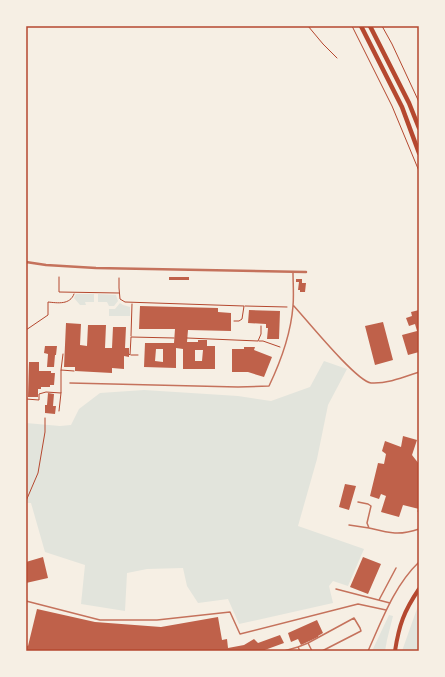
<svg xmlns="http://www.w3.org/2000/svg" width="445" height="677" font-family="Manrope,sans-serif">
	<rect width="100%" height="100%" fill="#f6efe4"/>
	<path fill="#e2e4dc" d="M76,294H94V302H85L86,305H80L74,298Z
		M98,294L116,295L118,301L114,306H109L107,302H98Z
		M120,303L123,305L130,307V316H109V309H115Z
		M324,361L347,369L328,405L317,459L298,526L364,549L348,586L333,581L329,586L333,603L239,624L228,599L198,603L187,586L183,568L147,569L127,573L125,611L81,604L85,565L45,552L31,503H26V423L60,426L71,425L79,409L100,393L144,390L238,396L271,401L310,387Z
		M419,603V651H402Z
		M389,615L393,616L387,640L385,651H372Z"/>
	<path fill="#bf614a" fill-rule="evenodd" d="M169,277H189V280H169Z
		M296,279H302V283H306L305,292H300V290H298L299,282H296Z
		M140,306L218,308V312L231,313V331L188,330L187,342H198V340H207V346H215V369H183V349L176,348V368L144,367L145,343H174L175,329H139ZM156,349H163V362L155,361ZM195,350H203L202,361H195Z
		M249,310L280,311L279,339H267L268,328H266V324L248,323Z
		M419,310V352L408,355L402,335L417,331L415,324L409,326L406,318L412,316L411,312Z
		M383,322L393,360L375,365L365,326Z
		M66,323L81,324L80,345L87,346L88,325H106L105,348H112L113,327H126L125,348H129V357L124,356V369L112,368V373L75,371V367H64Z
		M45,346H57L56,355H55L54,367H47L48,354L44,353Z
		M244,347H255L254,350L272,357L264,377L248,372H232V349H244Z
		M29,362H39V371H51V373H55L54,385H50V387H41V389H38V397H28Z
		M48,393L54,394L53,406H56L55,414L45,413V405H47Z
		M403,436L417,440L412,455L419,464V509L403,505L399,517L381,512L386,496L381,494L379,499L370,496L378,463L384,464L386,454L382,451L385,441L401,447Z
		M345,484L356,486L349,510L339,507Z
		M43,557L48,578L26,583V562Z
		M363,557L381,564L368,594L350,587Z
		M37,609L95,622L161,627L218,617L222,640L227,639L228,648L244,645L254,639L258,643L280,635L284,643L262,651H27L26,645L28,646Z
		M317,620L323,633L318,636V637L301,645L298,639L291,642L288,633Z"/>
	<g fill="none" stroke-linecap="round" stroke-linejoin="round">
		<path stroke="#b5482f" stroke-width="1" d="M308,26L323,44L337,58
			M352,26L392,106L419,171
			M382,26L392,44L419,102
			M59,277V292L119,293
			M119,278V288L120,299L125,302L244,306L242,319L239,321H234
			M245,306L287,307
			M26,330L48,315V302C58,303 70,305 74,294
			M131,336L132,304
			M187,338L258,341L261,334V326
			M259,341H263L280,347
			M129,354L130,355L131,337L174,338
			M131,355H138
			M61,370L63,354
			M26,399L39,400V394L46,392L61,393V370L74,371
			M59,411L61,393
			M26,501L38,473L45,432V418"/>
		<path stroke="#c5725c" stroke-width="1.5" d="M293,305C306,319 356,381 371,383C387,384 404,377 419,372
			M70,383L238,387L269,386C280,363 291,332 293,306C294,295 293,283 293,272
			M419,442V443
			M358,502L368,504L371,506L367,523L369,528C389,533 399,536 419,529
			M418,511L419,512
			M349,525L369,528
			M336,589L390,603
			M379,600L396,568
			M26,601L100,620H157L230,612L240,634L358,604L386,610
			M308,643L354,618L360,628L361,631L322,651
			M284,651L298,647
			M300,651L298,647L308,643L312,651
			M368,651C382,620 394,586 419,562"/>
		<path stroke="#c5725c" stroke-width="2.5" d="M26,262L46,265L96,268L306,272"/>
		<path stroke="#b5482f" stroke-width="4" d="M395,651C399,625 404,611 419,589"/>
		<path stroke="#b5482f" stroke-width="4.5" d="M361,26L402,107L419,153
			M370,26L409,103L419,128"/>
	</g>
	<rect width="445" height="677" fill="none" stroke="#f6efe4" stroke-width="54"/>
	<rect x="27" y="27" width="391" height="623" fill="none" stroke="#b5482f" stroke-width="1.5"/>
</svg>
